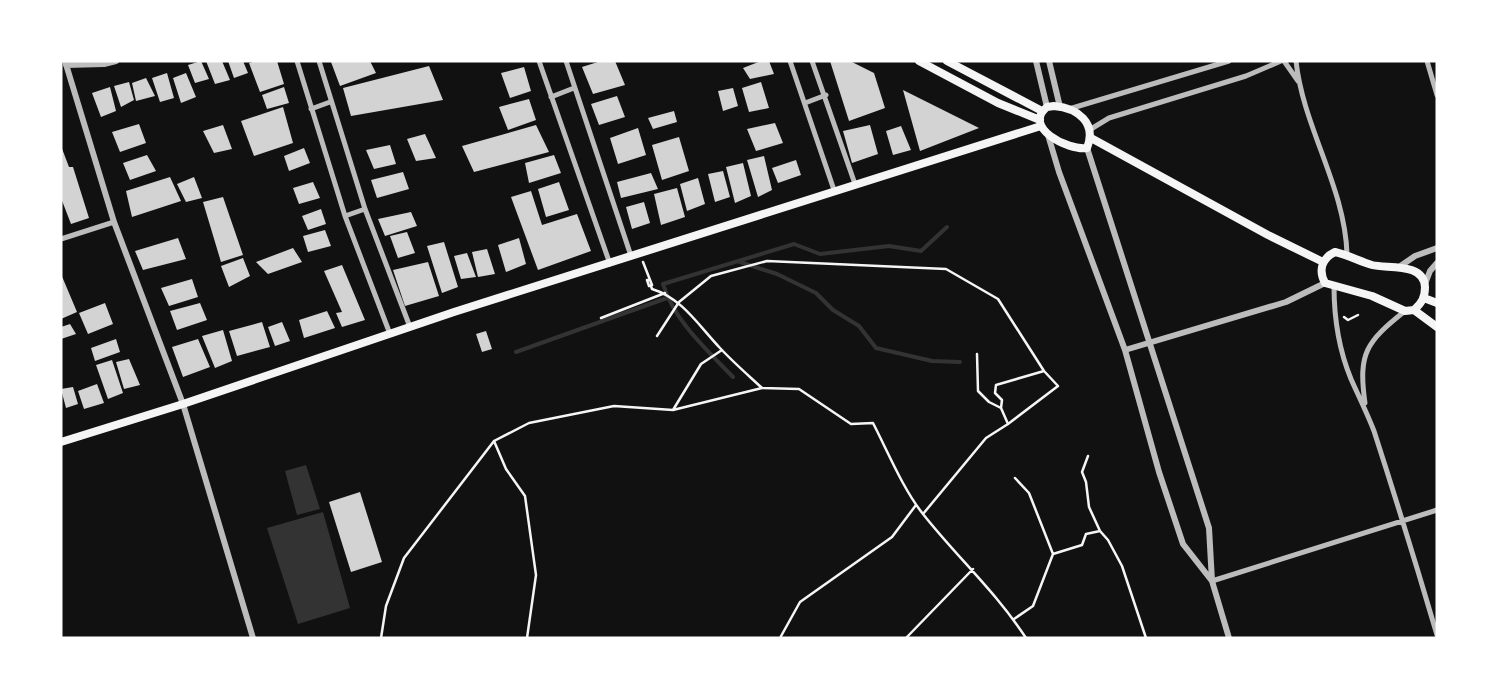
<svg xmlns="http://www.w3.org/2000/svg" width="1498" height="699" font-family="'Golos Text',sans-serif">
	<rect width="100%" height="100%" fill="#111"/>
	<path fill="#333" d="M306,465L320,509L297,515L285,471Z
		M323,512L350,608L298,624L267,528Z"/>
	<g fill="none" stroke-linecap="round" stroke-linejoin="round">
		<path stroke="#333" stroke-width="4" d="M740,262L777,274L816,293L833,310L859,326L876,348L932,361L960,362
			M516,352L667,298
			M733,377C707,350 674,321 663,284L794,244L820,254L889,246L921,251L947,227"/>
	</g>
	<path fill="#d3d3d3" d="M201,61L209,79L195,83L188,65Z
		M206,61H222L230,80L215,84Z
		M228,61H243L248,73L234,78Z
		M256,61H277L284,84L260,92L249,63Z
		M334,61H370L376,73L340,86L331,62Z
		M601,61H615L625,85L593,94L582,67Z
		M761,61H769L774,74L750,79L743,68Z
		M830,61H850L874,73L885,108L849,121Z
		M429,66L443,100L351,116L343,88Z
		M524,67L531,91L510,98L501,73Z
		M167,73L174,98L160,102L152,78Z
		M186,73L196,97L181,103L173,78Z
		M146,78L155,96L136,101L132,83Z
		M129,82L134,100L121,107L114,86Z
		M761,82L769,108L749,112L742,88Z
		M110,87L116,111L101,117L92,93Z
		M284,87L289,103L267,109L262,95Z
		M733,88L738,106L723,111L718,91Z
		M903,90L979,128L920,151Z
		M617,96L625,117L599,125L591,104Z
		M529,99L536,120L508,130L499,107Z
		M283,107L293,143L254,156L241,121Z
		M674,111L677,122L653,129L648,118Z
		M775,123L783,143L756,151L747,129Z
		M139,124L146,143L120,152L112,132Z
		M223,125L232,149L214,153L203,131Z
		M536,125L549,152L474,172L462,146Z
		M870,125L878,154L852,163L843,131Z
		M901,126L911,150L893,155L886,131Z
		M638,128L646,155L618,164L610,138Z
		M425,134L436,158L416,161L407,139Z
		M679,137L689,171L662,180L652,145Z
		M390,145L396,164L374,169L366,150Z
		M61,146L69,167H73L89,218L71,224L61,198Z
		M304,148L310,163L289,171L284,156Z
		M147,155L156,171L130,180L123,163Z
		M554,155L561,173L529,183L525,163Z
		M764,156L772,190L758,197L747,160Z
		M796,160L801,175L778,183L772,168Z
		M743,163L751,196L735,203L726,167Z
		M723,171L730,197L715,202L708,174Z
		M403,172L409,189L377,198L371,180Z
		M651,173L658,189L621,198L617,182Z
		M170,177L181,201L132,217L126,191Z
		M194,177L202,198L186,202L177,184Z
		M698,178L705,204L687,211L680,184Z
		M313,182L320,198L299,204L293,188Z
		M559,182L569,210L546,217L538,189Z
		M677,188L685,217L661,225L654,194Z
		M531,191L542,225L577,214L591,251L538,270L511,197Z
		M223,197L243,255L221,262L203,202Z
		M644,202L650,223L632,229L626,207Z
		M321,209L326,224L308,230L302,216Z
		M411,212L417,226L385,236L378,219Z
		M325,230L331,246L308,252L303,236Z
		M407,232L415,253L398,258L390,236Z
		M178,238L186,259L143,270L135,251Z
		M519,238L526,264L506,272L498,245Z
		M444,242L458,287L442,293L427,246Z
		M293,248L302,262L268,274L256,262Z
		M487,249L495,274L478,277L472,252Z
		M467,253L476,277L461,279L454,256Z
		M243,258L250,276L229,287L221,266Z
		M428,262L439,296L405,306L393,270Z
		M342,265L365,320L342,327L336,313L342,312L324,271Z
		M61,274L77,312L61,319Z
		M192,279L198,297L169,306L161,288Z
		M105,303L113,324L88,334L79,313Z
		M200,303L207,320L177,330L170,311Z
		M327,311L335,328L304,338L299,320Z
		M262,322L270,347L237,356L229,331Z
		M282,322L290,341L275,346L268,327Z
		M70,324L76,334L61,339V327Z
		M223,330L232,361L215,368L202,336Z
		M486,331L492,349L482,352L476,334Z
		M116,339L120,352L95,361L91,348Z
		M198,339L210,367L183,377L172,347Z
		M129,359L140,385L124,389L116,362Z
		M112,360L123,393L108,399L96,365Z
		M97,384L104,403L84,409L78,391Z
		M73,387L78,404L66,408L61,389Z
		M360,492L382,562L351,572L329,502Z"/>
	<g fill="none" stroke-linecap="round" stroke-linejoin="round">
		<path stroke="#f5f5f5" stroke-width="2.5" d="M643,262L652,285L649,286L647,280H649
			M651,286L652,289C682,298 699,326 720,348C733,362 748,375 762,388L799,389L851,424L873,423C888,452 903,489 923,514C956,556 996,592 1026,638
			M1344,317L1348,320L1358,315
			M601,318L665,293
			M657,336L679,302L711,276L767,261L946,269L998,299L1044,371L1058,386L1008,424L986,438L923,514
			M977,354L978,391L989,402L1001,408L1008,424
			M1001,408L1002,400L995,393L996,385L1044,371
			M673,410L701,364L722,350
			M494,441L506,469L525,496L536,575L527,638
			M1088,456L1082,472L1086,482L1089,507L1100,531L1108,540L1122,566L1146,638
			M1053,554L1082,545L1086,534L1100,531
			M1014,619L1033,606L1053,554L1029,493L1015,478
			M381,638L386,606L404,558L494,441L529,423L614,406L673,410L762,388
			M780,638L800,602L892,537L916,505
			M906,638L973,569"/>
		<path stroke="#bcbcbc" stroke-width="5" d="M297,61L345,216L390,334
			M319,61L365,209L410,327
			M539,61L610,264
			M566,61L631,256
			M790,61L834,190
			M812,61L855,184
			M1284,61L1298,81
			M1296,61C1303,127 1345,187 1347,254
			M1427,61L1437,95
			M551,97L574,88
			M805,103L826,95
			M311,109L330,102
			M1069,109L1229,61
			M1091,129L1109,118L1246,76L1281,61
			M345,216L365,209
			M61,239L114,222
			M1334,286C1334,317 1339,350 1351,379C1359,397 1367,413 1374,431C1396,499 1417,567 1437,635
			M1365,403C1358,353 1366,342 1405,311
			M1212,581L1437,510"/>
		<path stroke="#bcbcbc" stroke-width="6" d="M65,61L114,222L183,404L253,638
			M1036,61L1047,107
			M1049,61L1060,107
			M66,65L104,64L116,61
			M1048,135L1059,172L1125,350L1159,472L1183,544L1212,581
			M1087,148L1209,528L1212,581L1229,638
			M1399,267L1415,256L1437,248
			M1425,284L1430,271L1437,263
			M1125,350L1286,302L1325,283"/>
		<path stroke="#f5f5f5" stroke-width="8" d="M919,61L998,103L1040,120
			M947,61L1042,111
			M1054,106C1078,108 1097,123 1087,148C1068,151 1022,127 1047,107Z
			M1091,138L1268,235L1323,262
			M1335,252C1348,255 1359,261 1372,265C1387,269 1424,262 1425,287C1425,297 1422,303 1414,310L1405,311L1372,296L1325,283C1318,270 1322,258 1335,252Z
			M1424,298L1437,303
			M1414,310L1437,327
			M61,442L183,404L454,312L1041,126"/>
	</g>
	<rect width="1498" height="699" fill="none" stroke="#ffffff" stroke-width="125"/>
</svg>
